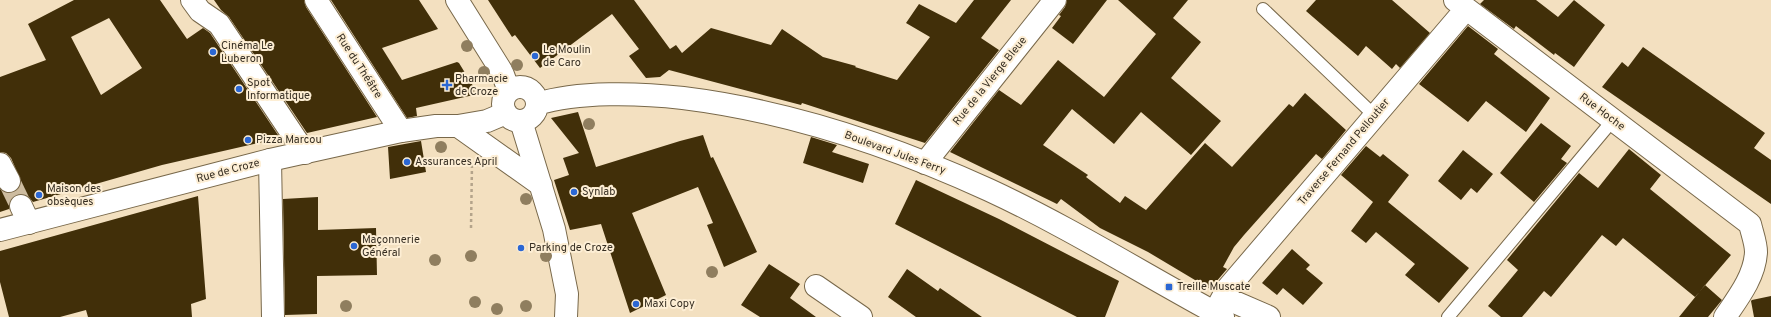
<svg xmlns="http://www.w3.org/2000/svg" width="1771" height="317" font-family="Overpass,sans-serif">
	<rect width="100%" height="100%" fill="#f3e0c0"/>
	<path fill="#412f09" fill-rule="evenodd" d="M74,0H160L187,39L203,28L210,33L280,138L162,165L33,202L28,196L22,194L16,195L11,199L9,209L0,212V189L8,193L14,192L20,187L21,181L11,158L6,153L0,152V77L46,60L28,24ZM109,18L142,68L101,95L71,37Z
		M214,0H304L306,7L377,117L307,133L229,17L221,10Z
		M331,0H419L438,29L382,48L402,80L457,62L459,63L478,94L416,108L417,116L407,118Z
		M488,0H634L670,49L676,45L682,53L711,28L771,45L782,29L823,57L856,66L855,67L897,80L930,37L906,23L919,4L956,23L974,0H1011L981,38L999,50L925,143L802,103L801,105L669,70L660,77L646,78L629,56L639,49L612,14L540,68L515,35L512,37Z
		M1067,0H1107L1073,44L1052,28L1061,16L1059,15L1065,7Z
		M1118,0H1188L1173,18L1201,42L1171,78L1221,121L1191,155L1141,112L1114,144L1072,109L1043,145L1088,175L1086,177L1120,203L1125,196L1146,210L1205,143L1232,167L1289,104L1293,107L1305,93L1346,130L1322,159L1316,154L1244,235L1234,247L1223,267L1227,269L1210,289L1148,252L1100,228L1061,199L1057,204L950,152L999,90L1021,105L1058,60L1104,97L1156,34Z
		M1316,0H1392L1430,33L1400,68L1396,64L1392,69L1366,46L1358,56L1306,11Z
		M1484,0H1536L1558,17L1574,0L1605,25L1574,67L1555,53L1554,55L1516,26L1514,29L1480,4Z
		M1468,26L1498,49L1494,54L1550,98L1526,132L1486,101L1468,122L1419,84Z
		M1643,47L1765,133L1754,148L1771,160V204L1602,87L1622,62L1628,67Z
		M578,112L596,167L680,141L703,135L711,158L713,157L757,252L724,267L707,225L713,223L698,187L632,213L666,295L630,313L601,224L570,230L554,180L569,175L563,158L579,153L551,118Z
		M1541,123L1571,146L1561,159L1567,163L1534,202L1500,173Z
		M811,137L837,145L832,152L869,164L863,183L803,163Z
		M421,141L426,172L390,179L388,147Z
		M1366,146L1380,157L1383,154L1409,175L1388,202L1469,268L1439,303L1405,275L1415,264L1376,232L1366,243L1351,231L1373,202L1341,175Z
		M1629,149L1661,175L1650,189L1731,255L1695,297L1623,238L1616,246L1602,235L1551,297L1544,291L1522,317H1501L1488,306L1518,270L1507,260L1579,173L1598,188Z
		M1463,150L1493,174L1477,193L1471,188L1461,200L1438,181Z
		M916,180L999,219L1119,281L1105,317H1077L895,224Z
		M198,196L206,299L191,304L192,317H88L86,310L60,317H9L0,282V251Z
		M318,197V230L376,228L377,275L317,276V314L285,315L283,199Z
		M1292,249L1310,265L1306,269L1323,283L1303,305L1283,288L1277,295L1262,283Z
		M769,264L800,284L790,298L816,317H760L741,305Z
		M907,269L938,291L940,288L982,317H916L888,297Z
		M1705,285L1722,300L1708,317H1679Z
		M1771,296V317H1754L1751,301L1752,300Z"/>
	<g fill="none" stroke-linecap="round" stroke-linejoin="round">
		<path stroke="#cdbca0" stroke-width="22" stroke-dasharray="22 11" stroke-linecap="butt" d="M9,181L21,206"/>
		<g stroke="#78684a" stroke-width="14">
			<path id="lane" d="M1263,9L1375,116
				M1448,317L1613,120"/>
		</g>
		<g stroke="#78684a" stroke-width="24">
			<path id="street" d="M192,0L200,11L219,24L305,153
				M316,0L401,131
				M1455,0L1750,224C1752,233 1756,243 1756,252C1755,276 1738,298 1725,317
				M521,121L554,229L567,294L566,317
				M458,126L541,185
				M270,160L273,317
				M925,163L1055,0
				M0,164L9,181
				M21,206L29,223
				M816,286L861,317
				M1223,297L1228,288L1466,9
				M1216,310L1223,297L1269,317"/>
		</g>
		<g stroke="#78684a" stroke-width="24">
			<path id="secondary" d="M457,0L502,72L509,91
				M503 104a17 17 0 1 1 34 0a17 17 0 1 1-34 0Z
				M537,104C578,91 640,93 683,98C788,111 893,146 989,190C1069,227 1145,275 1223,317
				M0,230L270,160L401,131L436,126H458L487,121L506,113"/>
		</g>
		<path stroke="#b4a48b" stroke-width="2.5" stroke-dasharray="3 3" stroke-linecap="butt" d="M471,228L472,164"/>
		<use href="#lane" stroke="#fff" stroke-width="12"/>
		<use href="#street" stroke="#fff" stroke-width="22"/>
		<use href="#secondary" stroke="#fff" stroke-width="22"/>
	</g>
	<g fill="#8f7e5f">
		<circle cx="467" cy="46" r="6"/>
		<circle cx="517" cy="65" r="6"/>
		<circle cx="484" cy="72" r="6"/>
		<circle cx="589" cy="124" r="6"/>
		<circle cx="441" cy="147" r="6"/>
		<circle cx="526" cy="199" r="6"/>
		<circle cx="471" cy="256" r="6"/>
		<circle cx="546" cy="256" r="6"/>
		<circle cx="435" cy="260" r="6"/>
		<circle cx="712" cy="272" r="6"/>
		<circle cx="475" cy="302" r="6"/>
		<circle cx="346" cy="306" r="6"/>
		<circle cx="526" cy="306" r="6"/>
		<circle cx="497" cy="309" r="6"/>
	</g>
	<g fill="#2b67d4" stroke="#fdeed4" stroke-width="1.5">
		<circle cx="213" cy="52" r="4"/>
		<circle cx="535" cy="56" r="4"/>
		<path d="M445 79h4v4h4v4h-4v4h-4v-4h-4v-4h4z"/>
		<circle cx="239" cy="89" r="4"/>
		<circle cx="248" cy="140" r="4"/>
		<circle cx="407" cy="162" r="4"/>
		<circle cx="574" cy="192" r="4"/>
		<circle cx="39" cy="195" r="4"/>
		<circle cx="354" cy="246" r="4"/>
		<circle cx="521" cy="248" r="4"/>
		<rect x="1165" y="283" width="8" height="8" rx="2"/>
		<circle cx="636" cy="304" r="4"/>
	</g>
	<g text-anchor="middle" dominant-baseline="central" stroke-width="4" stroke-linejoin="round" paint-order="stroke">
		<g font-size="11" fill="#362e22" stroke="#fdeed4" text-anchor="start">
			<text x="221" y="46">Cinéma Le<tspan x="221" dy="13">Luberon</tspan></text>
			<text x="543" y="50">Le Moulin<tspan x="543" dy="13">de Caro</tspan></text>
			<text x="455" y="79">Pharmacie<tspan x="455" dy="13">de Croze</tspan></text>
			<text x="247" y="83">Spot<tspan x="247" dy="13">Informatique</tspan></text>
			<text x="256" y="140">Pizza Marcou</text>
			<text x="415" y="162">Assurances April</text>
			<text x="47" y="189">Maison des<tspan x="47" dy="13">obsèques</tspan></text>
			<text x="582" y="192">Synlab</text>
			<text x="362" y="240">Maçonnerie<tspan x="362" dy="13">Général</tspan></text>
			<text x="529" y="248">Parking de Croze</text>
			<text x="1177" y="287">Treille Muscate</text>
			<text x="644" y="304">Maxi Copy</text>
		</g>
		<g font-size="11" fill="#362e22" stroke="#fdeed4">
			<text transform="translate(359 66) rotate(57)">Rue du Théâtre</text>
			<text transform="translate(990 81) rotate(-51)">Rue de la Vierge Bleue</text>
			<text transform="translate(1602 112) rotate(37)">Rue Hoche</text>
			<text transform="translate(1344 152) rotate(-50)">Traverse Fernand Pelloutier</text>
			<text transform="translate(895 153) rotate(20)">Boulevard Jules Ferry</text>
			<text transform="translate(228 171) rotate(-15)">Rue de Croze</text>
		</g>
	</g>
</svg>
